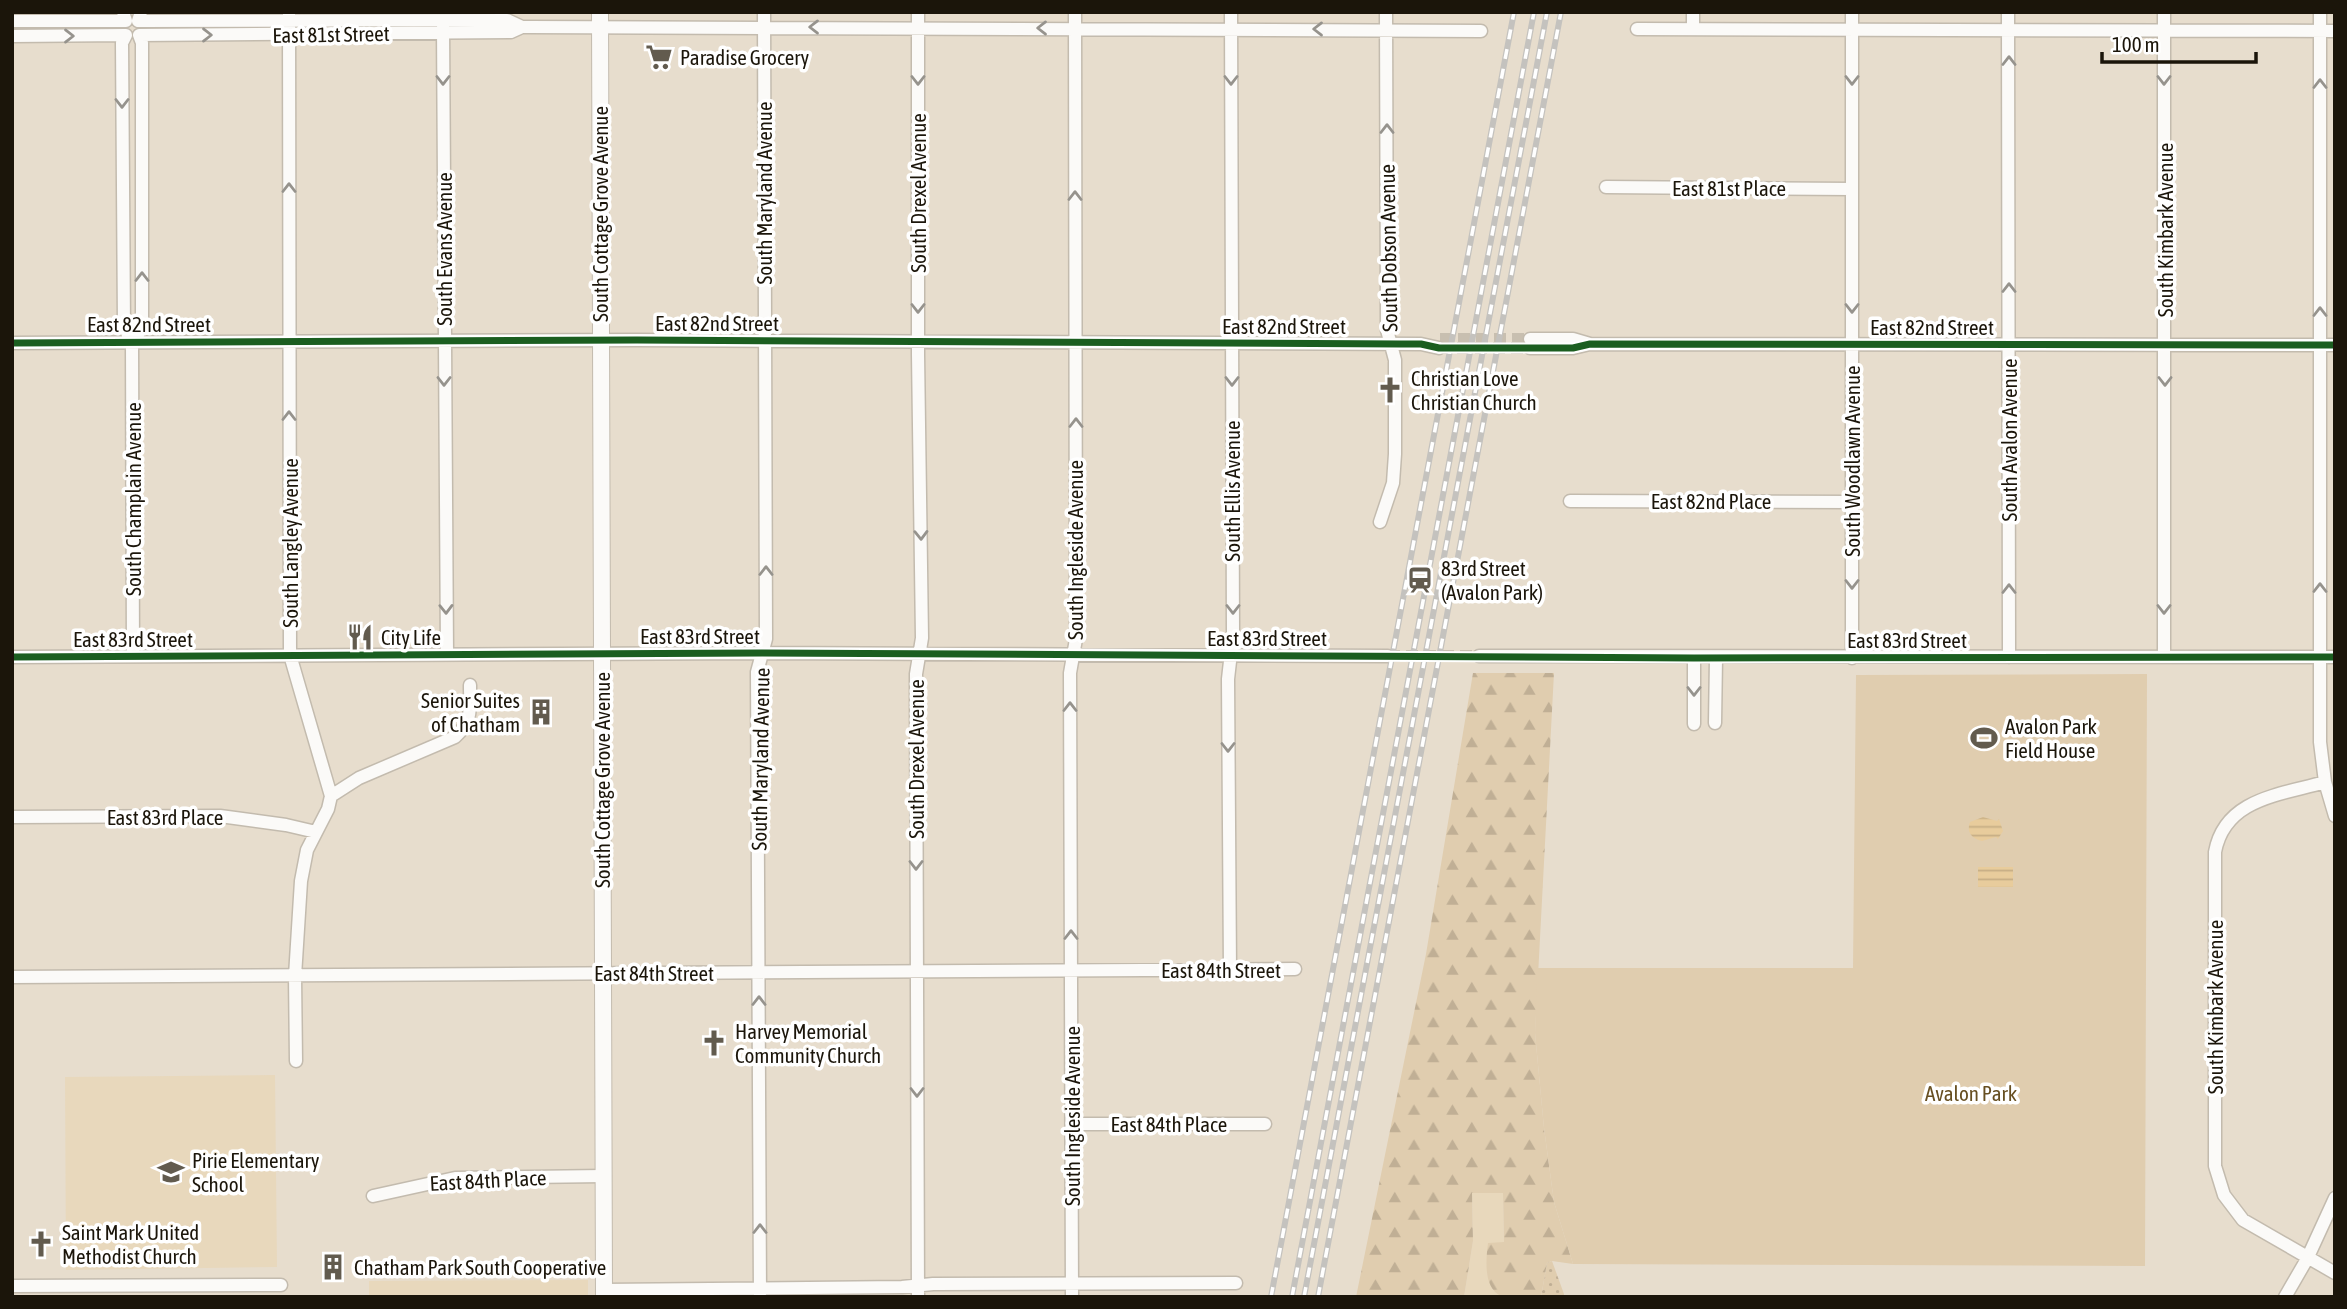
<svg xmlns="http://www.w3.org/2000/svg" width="2347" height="1309" font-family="'Asap Condensed',sans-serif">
	<defs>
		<pattern id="grass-dots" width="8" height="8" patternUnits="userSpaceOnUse" patternTransform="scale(1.75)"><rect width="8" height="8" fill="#e0cdaf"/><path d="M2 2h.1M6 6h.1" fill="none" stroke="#c0af95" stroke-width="1.8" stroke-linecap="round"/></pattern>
		<pattern id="forest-firs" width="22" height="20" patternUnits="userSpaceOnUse" patternTransform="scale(1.75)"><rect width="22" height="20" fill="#e0cdaf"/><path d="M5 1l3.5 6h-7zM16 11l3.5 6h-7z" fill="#c0af95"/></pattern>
		<pattern id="water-rules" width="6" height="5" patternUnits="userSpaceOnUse" patternTransform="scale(1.75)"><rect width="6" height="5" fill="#e8cc9c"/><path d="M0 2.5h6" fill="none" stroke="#c6ae85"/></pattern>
	</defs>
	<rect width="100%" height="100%" fill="#e7ddcd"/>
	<path fill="#e8d8bc" d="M275,1075L277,1267L66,1270L65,1077Z
		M1472,1193H1503L1504,1243L1487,1273L1493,1290L1503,1297H1464L1473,1241Z
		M588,1280V1297H369V1281Z"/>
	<path fill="url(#grass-dots)" d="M1552,1261L1564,1294V1297H1541L1547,1263Z"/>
	<path fill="url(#forest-firs)" d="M1473,673H1554L1535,1033L1544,1128L1554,1202L1573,1264L1552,1261L1547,1263L1541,1297C1530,1297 1511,1300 1501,1296C1483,1288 1486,1259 1488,1243L1504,1242L1503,1193H1472L1473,1241L1464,1297H1356L1426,954Z"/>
	<path fill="#e0cdaf" d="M2147,674L2145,1266L1573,1264L1554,1202L1544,1128L1535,1033L1537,968H1853L1856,675Z"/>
	<path fill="url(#water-rules)" d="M1983,817L1997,821L1999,819L2003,831L1998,839L1996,837L1982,841C1972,839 1966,832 1970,822Z
		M1978,867H2013V887H1978Z"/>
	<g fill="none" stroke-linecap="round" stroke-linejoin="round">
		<path stroke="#c8bfb0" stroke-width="12" stroke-dasharray="12 6" stroke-linecap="butt" d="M1440,339H1530
			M1439,348H1530
			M1388,656H1479"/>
		<g stroke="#c3bbae" stroke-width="15">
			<path id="minor" d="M141,12L138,21L507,20L522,27H530L1481,31
				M2008,12L2009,657
				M2320,12V742L2325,782L2335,816
				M289,13L290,655L331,796L328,809L307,850L301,881L295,976L296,1061
				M12,21H126L123,12
				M443,27L447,654
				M1637,29L2335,31
				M1693,29V12
				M12,36L126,35L122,43L124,327L132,342L133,656
				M1606,187L1852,189
				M1530,339H1573L1590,344
				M132,342L142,328V43L139,35L511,32L522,27
				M12,343L637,340L1421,344L1439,348
				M1530,348H1573L1590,344L2335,345
				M1570,501L1852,502
				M1380,522L1393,483L1395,454V360L1387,330L1386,12
				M1479,656L2335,657
				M12,657L762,653L1388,656
				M2164,657V12
				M1852,658V12
				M1715,723L1716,658
				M1694,724V658
				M2325,782C2281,795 2225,798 2215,852V1166L2224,1195L2243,1220L2335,1273
				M331,796L359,778L455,737C473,721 470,708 470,685
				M12,817L220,816L286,825L316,832
				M1230,970L1228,679L1233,635L1231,12
				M12,977L1295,969
				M1072,1124H1265
				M373,1196L455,1178L604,1176
				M12,1286L281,1285
				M604,1290L902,1287L933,1284L1236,1283
				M760,1297L757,672L766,639L764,12
				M918,1297L916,674L922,638L918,354V12
				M1072,1297L1070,673L1076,639L1075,12
				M2285,1297L2307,1259L2335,1198"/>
		</g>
		<g stroke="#c3bbae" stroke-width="18">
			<path id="major" d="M600,12L604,1297"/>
		</g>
		<use href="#minor" stroke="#fbfaf8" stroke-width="12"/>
		<use href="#major" stroke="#fbfaf8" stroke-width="16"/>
		<g stroke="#c4c2be" stroke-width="6">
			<path id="rail" d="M1271,1297L1514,12
				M1292,1297L1534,12
				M1304,1297L1547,12
				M1318,1297L1561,12"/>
		</g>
		<use href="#rail" stroke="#fff" stroke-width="3.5" stroke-dasharray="10" stroke-linecap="butt"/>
		<g stroke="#fff" stroke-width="11">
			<path id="cycleway" d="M12,343L637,340L1400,344H1421L1439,348H1573L1590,344L2335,345
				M12,657L762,653L1694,658L2335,657"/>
		</g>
		<use href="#cycleway" stroke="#1b5e20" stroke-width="7"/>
	</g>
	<defs><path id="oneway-chevron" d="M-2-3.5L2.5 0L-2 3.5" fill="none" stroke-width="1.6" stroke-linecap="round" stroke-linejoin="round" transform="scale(1.75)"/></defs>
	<g stroke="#96938d">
		<use href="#oneway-chevron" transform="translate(814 27) rotate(-180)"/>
		<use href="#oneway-chevron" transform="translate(1042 28) rotate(-180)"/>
		<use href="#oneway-chevron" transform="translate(1318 29) rotate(-180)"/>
		<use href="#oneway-chevron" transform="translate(207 35)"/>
		<use href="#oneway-chevron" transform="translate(69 36)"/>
		<use href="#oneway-chevron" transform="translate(2009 61) rotate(-90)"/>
		<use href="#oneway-chevron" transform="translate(443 80) rotate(90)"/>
		<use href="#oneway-chevron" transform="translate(918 80) rotate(90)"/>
		<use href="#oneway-chevron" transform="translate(1231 80) rotate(90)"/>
		<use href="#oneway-chevron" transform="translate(1852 80) rotate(90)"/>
		<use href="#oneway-chevron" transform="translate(2164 80) rotate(90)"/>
		<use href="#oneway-chevron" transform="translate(2320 84) rotate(-90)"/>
		<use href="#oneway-chevron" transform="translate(122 103) rotate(90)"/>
		<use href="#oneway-chevron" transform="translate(1387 129) rotate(-90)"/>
		<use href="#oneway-chevron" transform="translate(289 188) rotate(-90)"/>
		<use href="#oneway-chevron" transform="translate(1075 196) rotate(-90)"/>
		<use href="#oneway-chevron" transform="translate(142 277) rotate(-90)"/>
		<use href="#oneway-chevron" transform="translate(2009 288) rotate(-90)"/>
		<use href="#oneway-chevron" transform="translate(918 308) rotate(90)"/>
		<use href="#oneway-chevron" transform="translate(1852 308) rotate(90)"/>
		<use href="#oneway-chevron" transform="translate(2320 312) rotate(-90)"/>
		<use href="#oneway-chevron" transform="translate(444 381) rotate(90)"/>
		<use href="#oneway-chevron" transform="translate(1232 381) rotate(90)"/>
		<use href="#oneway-chevron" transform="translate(2165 381) rotate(90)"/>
		<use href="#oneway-chevron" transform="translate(289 416) rotate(-90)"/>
		<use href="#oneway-chevron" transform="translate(1076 423) rotate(-90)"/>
		<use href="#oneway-chevron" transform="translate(921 535) rotate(89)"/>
		<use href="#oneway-chevron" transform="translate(766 571) rotate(-90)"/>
		<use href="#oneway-chevron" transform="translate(1852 584) rotate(90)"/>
		<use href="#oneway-chevron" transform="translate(2320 588) rotate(-90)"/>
		<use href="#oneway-chevron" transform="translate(2009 589) rotate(-90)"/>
		<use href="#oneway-chevron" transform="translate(446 609) rotate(89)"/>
		<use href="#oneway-chevron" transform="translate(1233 609) rotate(90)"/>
		<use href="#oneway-chevron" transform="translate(2164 609) rotate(90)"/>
		<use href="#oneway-chevron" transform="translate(1694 691) rotate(90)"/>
		<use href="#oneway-chevron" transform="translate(1070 707) rotate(-90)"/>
		<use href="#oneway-chevron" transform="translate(1228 747) rotate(90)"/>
		<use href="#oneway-chevron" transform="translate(916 865) rotate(90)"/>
		<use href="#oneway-chevron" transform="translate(1071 935) rotate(-90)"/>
		<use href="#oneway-chevron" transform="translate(759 1001) rotate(-90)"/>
		<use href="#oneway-chevron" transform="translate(917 1092) rotate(90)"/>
		<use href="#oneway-chevron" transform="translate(760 1229) rotate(-90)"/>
	</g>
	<defs>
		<g id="supermarket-bare" transform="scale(2.1)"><path d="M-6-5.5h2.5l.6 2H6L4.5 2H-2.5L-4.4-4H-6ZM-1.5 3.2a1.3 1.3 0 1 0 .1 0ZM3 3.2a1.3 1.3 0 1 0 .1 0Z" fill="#625b4e" stroke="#fff" stroke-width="2.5" paint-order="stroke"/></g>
		<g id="church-bare" transform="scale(2.1)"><path d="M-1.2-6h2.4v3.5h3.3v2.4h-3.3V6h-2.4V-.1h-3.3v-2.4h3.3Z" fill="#625b4e" stroke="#fff" stroke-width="2.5" paint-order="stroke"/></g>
		<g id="station-bare" transform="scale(2.1)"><path d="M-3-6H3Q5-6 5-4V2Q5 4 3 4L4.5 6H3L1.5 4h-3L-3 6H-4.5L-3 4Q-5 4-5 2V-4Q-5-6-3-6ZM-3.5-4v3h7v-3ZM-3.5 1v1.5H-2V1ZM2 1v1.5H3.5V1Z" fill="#625b4e" stroke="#fff" stroke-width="2.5" paint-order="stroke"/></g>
		<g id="restaurant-bare" transform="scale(2.1)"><path d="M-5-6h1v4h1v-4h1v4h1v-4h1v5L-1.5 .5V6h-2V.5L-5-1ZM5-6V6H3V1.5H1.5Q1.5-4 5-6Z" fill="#625b4e" stroke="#fff" stroke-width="2.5" paint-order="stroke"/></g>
		<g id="building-bare" transform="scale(2.1)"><path d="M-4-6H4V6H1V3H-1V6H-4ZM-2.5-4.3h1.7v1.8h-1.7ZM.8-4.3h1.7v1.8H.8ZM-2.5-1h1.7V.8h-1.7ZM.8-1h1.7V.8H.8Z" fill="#625b4e" stroke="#fff" stroke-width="2.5" paint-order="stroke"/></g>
		<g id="stadium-bare" transform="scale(2.1)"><path d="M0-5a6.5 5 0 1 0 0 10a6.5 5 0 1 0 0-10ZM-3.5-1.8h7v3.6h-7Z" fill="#625b4e" stroke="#fff" stroke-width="2.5" paint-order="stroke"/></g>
		<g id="school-bare" transform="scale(2.1)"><path d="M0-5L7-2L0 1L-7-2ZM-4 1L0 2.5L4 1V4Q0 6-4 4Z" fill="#625b4e" stroke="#fff" stroke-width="2.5" paint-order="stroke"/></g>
	</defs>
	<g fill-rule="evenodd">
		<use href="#supermarket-bare" x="659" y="57"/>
		<use href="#church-bare" x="1390" y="390"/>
		<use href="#station-bare" x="1420" y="580"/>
		<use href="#restaurant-bare" x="360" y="637"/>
		<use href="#building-bare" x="541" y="712"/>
		<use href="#stadium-bare" x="1984" y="738"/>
		<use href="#church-bare" x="714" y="1043"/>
		<use href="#school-bare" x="171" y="1172"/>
		<use href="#church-bare" x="41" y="1244"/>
		<use href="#building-bare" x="333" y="1267"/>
	</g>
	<g text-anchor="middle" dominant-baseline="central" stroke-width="7" stroke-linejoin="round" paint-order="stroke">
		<g font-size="21" fill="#1b150a" stroke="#fff">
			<text transform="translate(331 34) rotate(-1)">East 81st Street</text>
			<text x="1729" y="188">East 81st Place</text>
			<text transform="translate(764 193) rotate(-90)">South Maryland Avenue</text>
			<text transform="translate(918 193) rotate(-90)">South Drexel Avenue</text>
			<text transform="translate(600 214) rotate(-90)">South Cottage Grove Avenue</text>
			<text transform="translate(2165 230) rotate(-90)">South Kimbark Avenue</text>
			<text transform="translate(1388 248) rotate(-91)">South Dobson Avenue</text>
			<text transform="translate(444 249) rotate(-90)">South Evans Avenue</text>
			<text x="717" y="323">East 82nd Street</text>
			<text x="149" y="324">East 82nd Street</text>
			<text x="1284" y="326">East 82nd Street</text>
			<text x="1932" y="327">East 82nd Street</text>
			<text transform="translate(2009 440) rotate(-90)">South Avalon Avenue</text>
			<text transform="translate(1852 461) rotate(-90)">South Woodlawn Avenue</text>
			<text transform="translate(1232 491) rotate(-90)">South Ellis Avenue</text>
			<text transform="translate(133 499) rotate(-90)">South Champlain Avenue</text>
			<text x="1711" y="501">East 82nd Place</text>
			<text transform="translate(290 543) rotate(-90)">South Langley Avenue</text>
			<text transform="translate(1075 550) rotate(-90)">South Ingleside Avenue</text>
			<text x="700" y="636">East 83rd Street</text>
			<text x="1267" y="638">East 83rd Street</text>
			<text x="133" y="639">East 83rd Street</text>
			<text x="1907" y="640">East 83rd Street</text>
			<text transform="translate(760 759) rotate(-89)">South Maryland Avenue</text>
			<text transform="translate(916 759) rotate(-90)">South Drexel Avenue</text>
			<text transform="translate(602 780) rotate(-90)">South Cottage Grove Avenue</text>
			<text x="165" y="817">East 83rd Place</text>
			<text x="1221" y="970">East 84th Street</text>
			<text x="654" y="973">East 84th Street</text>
			<text transform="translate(2215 1007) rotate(-90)">South Kimbark Avenue</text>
			<text transform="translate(1072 1116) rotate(-90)">South Ingleside Avenue</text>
			<text x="1169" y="1124">East 84th Place</text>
			<text transform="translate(488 1180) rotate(-3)">East 84th Place</text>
		</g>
		<g font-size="21" fill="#1b150a" stroke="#fff" text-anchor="start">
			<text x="680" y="57">Paradise Grocery</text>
			<text x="1411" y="378">Christian Love<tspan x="1411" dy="24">Christian Church</tspan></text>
			<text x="1441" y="568">83rd Street<tspan x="1441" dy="24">(Avalon Park)</tspan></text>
			<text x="381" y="637">City Life</text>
			<text x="520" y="700" text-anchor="end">Senior Suites<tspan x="520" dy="24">of Chatham</tspan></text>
			<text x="2005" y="726">Avalon Park<tspan x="2005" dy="24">Field House</tspan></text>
			<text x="735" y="1031">Harvey Memorial<tspan x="735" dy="24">Community Church</tspan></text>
			<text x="192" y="1160">Pirie Elementary<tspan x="192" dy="24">School</tspan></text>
			<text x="62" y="1232">Saint Mark United<tspan x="62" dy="24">Methodist Church</tspan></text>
			<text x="354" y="1267">Chatham Park South Cooperative</text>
		</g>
		<g font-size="21" fill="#674f21" stroke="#fff">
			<text x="1971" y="1093">Avalon Park</text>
		</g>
	</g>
	<rect width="2347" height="1309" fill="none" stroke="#1b150a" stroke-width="28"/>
	<path d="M2102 52v10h154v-10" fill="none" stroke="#1b150a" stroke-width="3.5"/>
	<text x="2112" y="52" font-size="21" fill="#1b150a" stroke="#ffffff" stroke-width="5" paint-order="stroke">100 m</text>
</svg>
